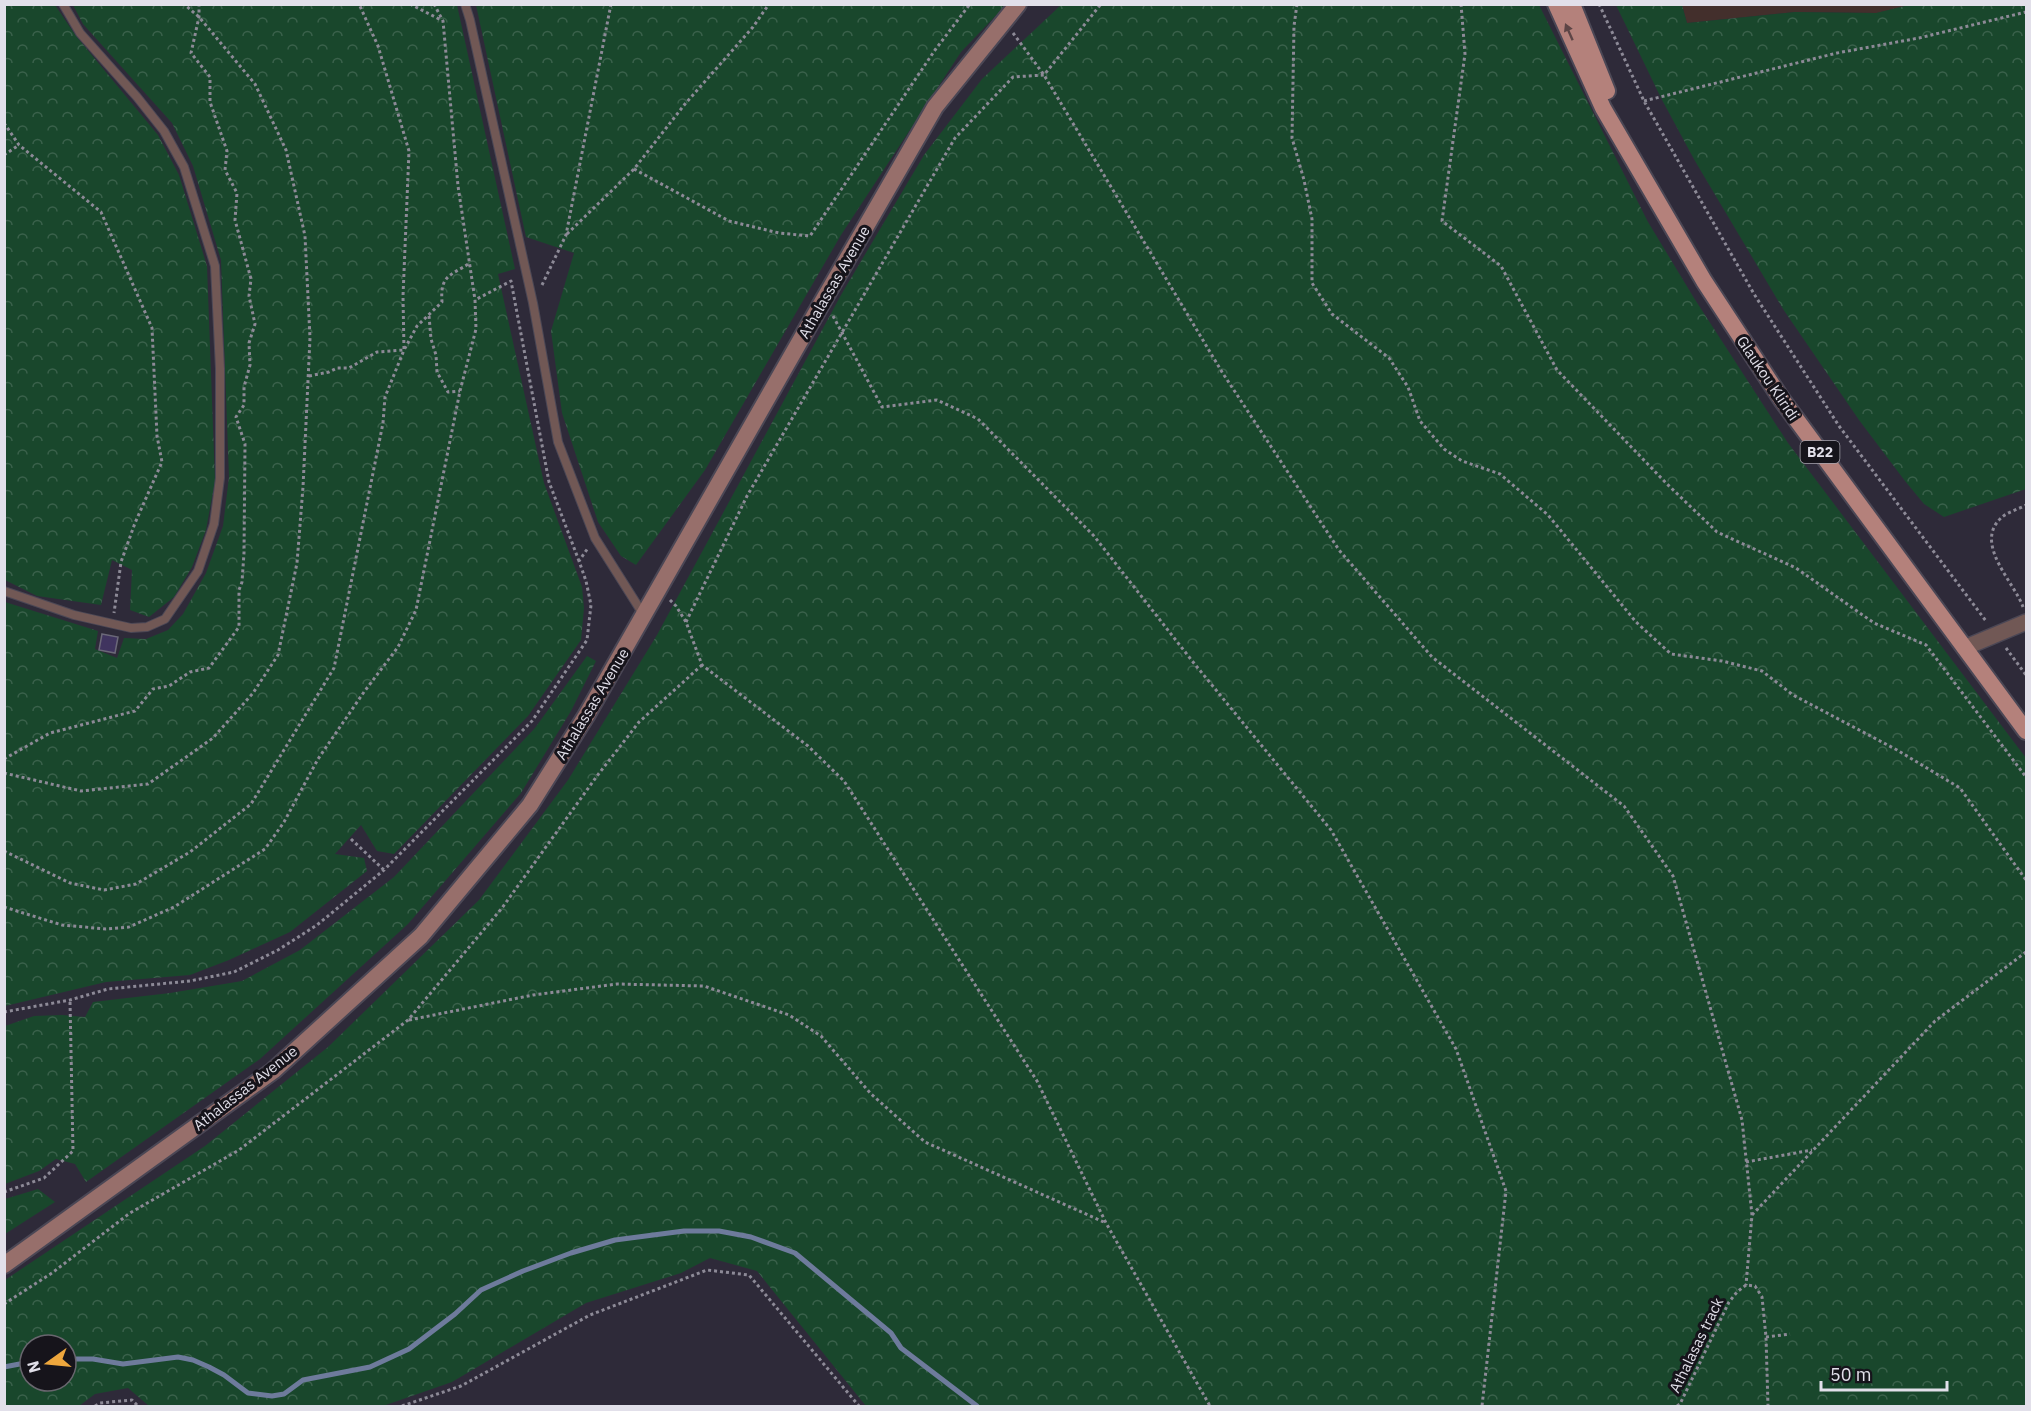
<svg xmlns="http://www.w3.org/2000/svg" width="2031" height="1411" font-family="'IBM Plex Sans',sans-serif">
	<defs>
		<pattern id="forest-crowns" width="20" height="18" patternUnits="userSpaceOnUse" patternTransform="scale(1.5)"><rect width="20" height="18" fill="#19472c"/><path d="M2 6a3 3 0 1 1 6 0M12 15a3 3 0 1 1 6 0" fill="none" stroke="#3a614b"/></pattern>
	</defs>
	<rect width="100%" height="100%" fill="#2e2a39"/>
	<path fill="#432f2c" d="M1682,5H1909L1877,13L1795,12L1687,23Z"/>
	<path fill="url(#forest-crowns)" fill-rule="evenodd" d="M1062,4L1539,5L1648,222L1694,298L1788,443L2026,758V1406H866L757,1271L710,1258L681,1273L586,1303L452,1382L383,1406H149L128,1388L95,1394L79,1406H5V1280L205,1146L328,1047L479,900L568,780L657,635L841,295L924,155L982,79ZM30,1345H66V1381H30Z
		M4,5H55L76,36L158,135L179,175L207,266L215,481L206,530L192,567L174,597L149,617L130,610L132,570L112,560L101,605L37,596L5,580Z
		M73,5H457L515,269L498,274L544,483L582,587L584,608L581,640L528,716L394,854L377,851L361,825L335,854L364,858L367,871L290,932L229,960L190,975L106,982L5,1006V602L98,631L95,649L117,658L124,638L146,639L168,630L183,614L206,573L223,526L229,477L221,260L193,166L172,123L83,24Z
		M476,5H1006L961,52L841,235L705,470L636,565L621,556L598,522L562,413L551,331L574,253L526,237Z
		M1616,5H1682L1687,23L1795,12L1876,13L1909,5H2026V489L1944,517L1924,504L1905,481L1859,420L1783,309L1695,161L1661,98Z
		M587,656L596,661L571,711L521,793L408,924L260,1059L86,1182L75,1164L56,1159L39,1171L5,1184V1026L34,1016L62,1015L85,1017L93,1002L170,993L242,981L300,950L394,877L535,728Z
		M38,1189L55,1202L5,1234V1199Z"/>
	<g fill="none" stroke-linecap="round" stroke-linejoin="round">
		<path stroke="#6e7b9c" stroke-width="5" d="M66,1359H93L123,1364L178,1357L193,1360L209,1367L224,1375L248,1393L272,1396L284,1394L303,1380L370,1367L409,1349L455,1314L481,1290L523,1271L571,1253L615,1240L684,1231H719L751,1237L795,1253L891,1333L901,1348L977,1406
			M4,1367L30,1362"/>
	</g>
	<path fill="#40345f" stroke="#6b6878" stroke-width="1.5" d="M102,634L118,637L115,653L99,650Z"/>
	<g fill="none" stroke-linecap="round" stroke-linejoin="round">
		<g stroke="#4b4755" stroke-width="10">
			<path id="service" d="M465,4L470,20L533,303L558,442L595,538L643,614
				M4,591L74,615L131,628L147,627L165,619L198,571L214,524L220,478V369L215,266L184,167L164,131L137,97L80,33L63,4"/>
		</g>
		<g stroke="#4b4755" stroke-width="18">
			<path id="minor" d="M1964,648L2026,622"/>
		</g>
		<g stroke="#4b4755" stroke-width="20">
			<path id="secondary" d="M4,1265L273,1071L421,936L530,805L586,716L824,299L935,107L1018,4"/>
		</g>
		<g stroke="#4b4755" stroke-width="20">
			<path id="primary" d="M1556,4L1603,108L1704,281L1782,400L2026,731
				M1572,4L1607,91"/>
		</g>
		<path stroke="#8d8a97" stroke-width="3" stroke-dasharray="3 3" stroke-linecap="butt" d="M410,4L441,20
			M434,4L443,21L458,186L475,300
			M1297,4L1294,26L1292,138L1304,180L1312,219V283L1332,314L1389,358L1408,387L1420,421L1444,449L1462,461L1500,474L1548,515L1636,622L1671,654L1722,661L1762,671L1793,695L1897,750L1960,788L2026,880
			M1461,4L1465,54L1442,221L1501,266L1557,370L1667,484L1717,532L1796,568L1874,623L1926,645L2026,777
			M1599,4L1644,101L1754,294L1839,426L1986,621
			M1013,33L1044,75L1222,372L1339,550L1432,657L1624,806L1673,876L1742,1120L1752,1215L1746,1285
			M1644,101L1837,53L1919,38L2026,12
			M4,123L19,145L101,212L152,328L157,436L162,462L135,523L121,562L114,613
			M4,155L19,145
			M634,169L729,221L779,233L810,236L935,50L970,4
			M567,234L634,169L685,104L753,27L769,4
			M542,285L566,235L611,4
			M429,316L431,339L436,355L437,372L448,392L460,391
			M833,316L882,407L937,400L978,419L1094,536L1193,662L1331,830L1456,1049L1506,1191L1482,1406
			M309,376L329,372L337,368H349L377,352L404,350L417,326L442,302C440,275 450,276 470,263
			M670,600L676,606L686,622L702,665L808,746L844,781L1037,1081L1106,1223L1210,1406
			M2023,607C2015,583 1973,544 2001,518C2007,512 2019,509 2026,505
			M686,622L747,496L955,138L1013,77L1044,75L1101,4
			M2006,648L2026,675
			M4,759L50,733L135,711L153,689L169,686L190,672L209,668L239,627V590L242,582L244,553L245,444L236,417L244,405V387L250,365L249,343L255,324L249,296L251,279L235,220L237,193L225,170L227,151L210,102V77L191,53L199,17V4
			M4,773L81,791L148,784L213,738L253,693L278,655L297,563L303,487L310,338L305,236L286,150L255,84L199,17L184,4
			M351,839L384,870
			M4,851L70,883L104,890L136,884L190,852L251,804L334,668L383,423L385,397L404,350L403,296L409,151L378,46L359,4
			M4,907L62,925L106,929L129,927L174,907L265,849L284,822L318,759L364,692L398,647L416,610L460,391L476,329L475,300L511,281L549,482L579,561
			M4,1012L70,1000L108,989L190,981L234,972L278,950L317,925L384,870L532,721L587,640L591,605L586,581L579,561L588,548
			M409,1020L533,995L617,984L704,986L789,1015L821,1036L871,1094L925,1142L1106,1223
			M1746,1162L1812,1150
			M4,1192L44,1178L73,1151L70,1001
			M1752,1215L1935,1021L2026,952
			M4,1304L52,1273L130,1213L239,1150L408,1020L502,908L597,776L639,722L702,665
			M1766,1337L1790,1334
			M95,1406L100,1403L132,1400L138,1406
			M402,1406L461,1386L590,1315L707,1270L749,1275L859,1406
			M1677,1406L1680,1404L1729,1302L1737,1292L1746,1285L1755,1286L1762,1297L1766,1337L1768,1406"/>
		<use href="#service" stroke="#715855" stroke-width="8"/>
		<use href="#minor" stroke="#715855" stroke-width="15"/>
		<use href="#secondary" stroke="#976f6b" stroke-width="16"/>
		<use href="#primary" stroke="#b4817b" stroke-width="16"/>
	</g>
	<defs><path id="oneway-solid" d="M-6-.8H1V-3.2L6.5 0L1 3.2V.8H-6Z" transform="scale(1.5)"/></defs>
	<use fill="#5d4546" href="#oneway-solid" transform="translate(1569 32) rotate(-114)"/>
	<g text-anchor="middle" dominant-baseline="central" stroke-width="6" stroke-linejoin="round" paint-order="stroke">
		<rect fill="#16141b" stroke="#a5a3ac" stroke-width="1.5" x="1800.5" y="441" width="39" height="22" rx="4.5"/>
		<g font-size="14" font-weight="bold" fill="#e2e0ea">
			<text x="1820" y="452">B22</text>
		</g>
		<g font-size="15" fill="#e2e0ea" stroke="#16141b">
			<text transform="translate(834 282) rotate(-60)">Athalassas Avenue</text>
			<text transform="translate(1768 378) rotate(56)">Glaukou Kliridi</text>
			<text transform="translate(592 704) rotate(-59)">Athalassas Avenue</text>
			<text transform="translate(245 1088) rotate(-38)">Athalassas Avenue</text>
			<text transform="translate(1696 1345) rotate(-64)">Athalasas track</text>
		</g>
	</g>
	<rect width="2031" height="1411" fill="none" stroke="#e2e0ea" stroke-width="12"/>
	<g transform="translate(48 1363) rotate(255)"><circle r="28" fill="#16141b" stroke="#68666e" stroke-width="1.5"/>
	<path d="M0-4.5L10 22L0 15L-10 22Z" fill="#eea73d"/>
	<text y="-9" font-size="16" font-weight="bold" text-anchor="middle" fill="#e2e0ea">N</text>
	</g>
	<path d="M1821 1381v9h126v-9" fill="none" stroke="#e2e0ea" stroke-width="3"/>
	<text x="1830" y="1381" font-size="18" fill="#e2e0ea" stroke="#16141b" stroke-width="4.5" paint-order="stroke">50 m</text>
</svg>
